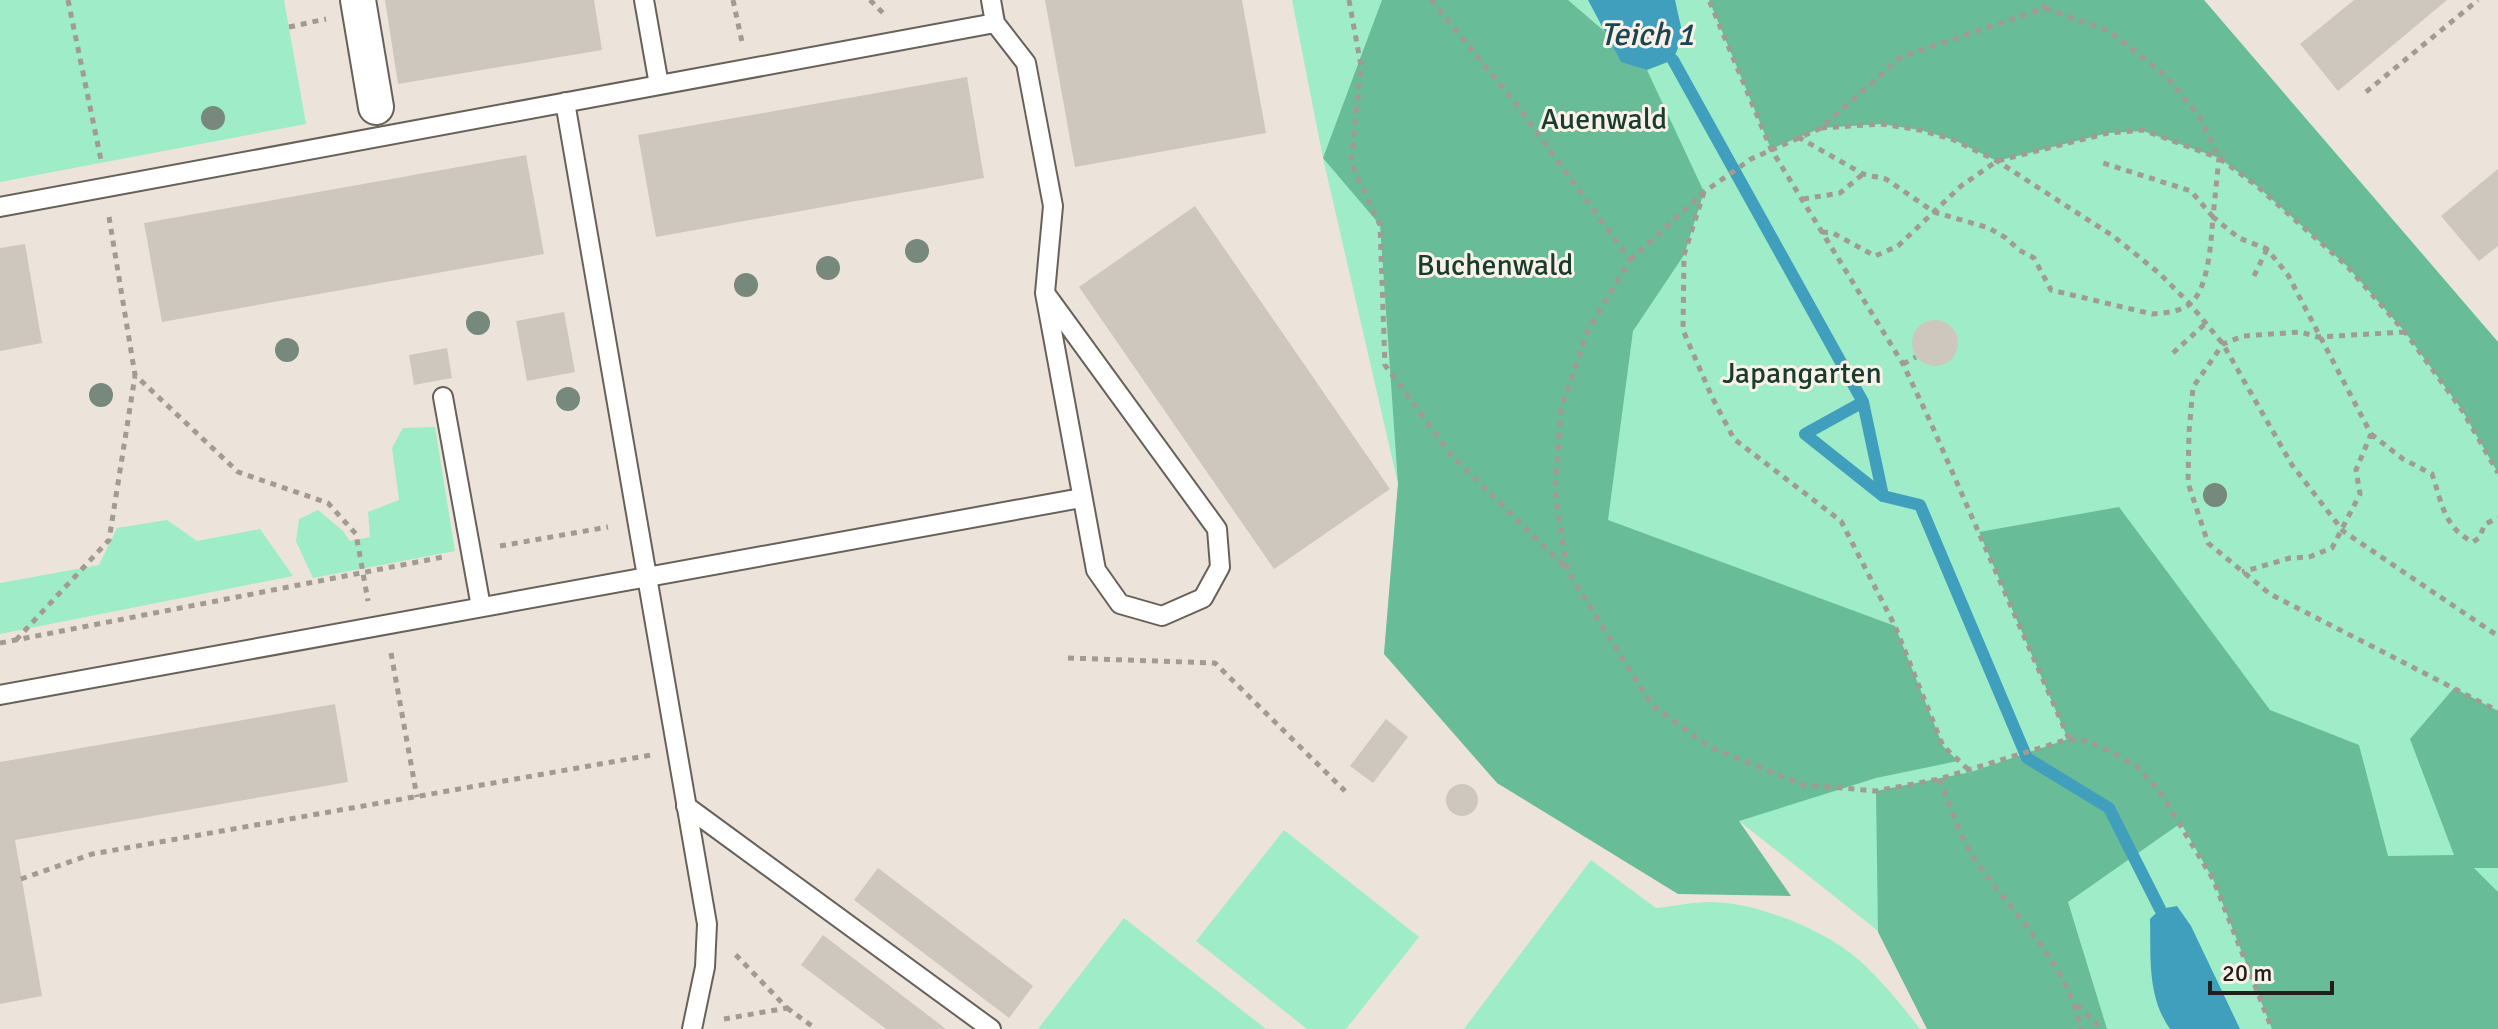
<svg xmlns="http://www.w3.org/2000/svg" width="2498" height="1029" font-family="Signika,sans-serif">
	<rect width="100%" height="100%" fill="#ece4db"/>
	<path fill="#9eecc8" d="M0,0H284L306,124L0,182Z
		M1292,0H2204L2498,342V1029H2002L1629,734L1384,654L1398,484L1323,158Z
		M435,427L455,551L313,578L296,541L299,519L318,510L343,531L350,541L370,537L368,512L399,500L392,448L403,428Z
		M167,520L197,541L260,529L293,576L0,634V583L99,565L117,528Z
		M1284,830L1419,937L1346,1029H1307L1196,941Z
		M1591,860L1656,908C1675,906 1694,902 1712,902C1758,903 1824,929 1859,960C1882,981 1901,1004 1920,1029H1464Z
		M1124,918L1266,1029H1038Z"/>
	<path fill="#69bc98" d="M1382,0H1568L1604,31L1621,61L1647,70L1704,192L1684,255L1633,331L1608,520L1895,626L1943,746L1958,761L1876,778L1739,821L1791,896L1678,894L1497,783L1384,654L1398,484L1380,225L1323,158Z
		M1709,0H2204L2498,342V473L2462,410L2405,332L2347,266L2257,186L2219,158L2143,131L2108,133L1997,161L1954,140L1920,130L1881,124L1821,128L1771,149Z
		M2119,507L2270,710L2359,745L2388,856L2454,855L2410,739L2454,688L2498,711V868H2474L2498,892V1029H2272L2213,879L2181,823L2068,902L2107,1029H1927L1878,932L1876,791L1971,772L2068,739L1979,532Z"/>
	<path fill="#409fbd" d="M1588,0H1675L1683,36L1673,60L1647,70L1621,62Z
		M2177,906L2191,926L2240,1029H2170C2147,996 2151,958 2150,919L2160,909Z"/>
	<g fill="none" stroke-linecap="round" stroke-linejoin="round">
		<path stroke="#409fbd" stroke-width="12" d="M1673,60L1863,402L1883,496L1920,505L2027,758L2109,808L2160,909
			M1863,402L1805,434L1883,496"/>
	</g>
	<path fill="#cec7be" d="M385,0H594L602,50L398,84Z
		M1045,0H1242L1266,133L1075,167Z
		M2354,0H2447L2338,91L2300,44Z
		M967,77L984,178L656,237L638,135Z
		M526,155L544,254L162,322L144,223Z
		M2498,169V246L2479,261L2441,216Z
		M1195,206L1390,489L1274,569L1079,287Z
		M25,244L42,343L0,351V248Z
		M564,312L575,372L527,381L516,321Z
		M1912 343a23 23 0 1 1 46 0a23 23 0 1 1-46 0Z
		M447,348L452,378L414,385L409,355Z
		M335,704L348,782L15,840L42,996L0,1004V762Z
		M1386,719L1408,737L1373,783L1350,766Z
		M1446 800a16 16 0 1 1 32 0a16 16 0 1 1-32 0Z
		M878,868L1033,986L1009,1018L854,900Z
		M823,935L946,1029H886L801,965Z"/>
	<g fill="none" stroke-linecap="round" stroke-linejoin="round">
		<g stroke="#676159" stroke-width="22">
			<path id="lane" d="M644,0L659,85
				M991,0L995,23L1026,63L1053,206L1045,293L1096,570L1120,604L1162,616L1203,598L1220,567L1217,529L1045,293
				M565,102L707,924L705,967L692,1029
				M0,207L995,23
				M443,397L481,607
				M0,695L1081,498
				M686,806L991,1029"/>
		</g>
		<g stroke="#676159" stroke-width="38">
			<path id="street" d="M358,0L376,107"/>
		</g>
		<path stroke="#a19b94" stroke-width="5" stroke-dasharray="6 6" stroke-linecap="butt" d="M68,0L101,160
			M733,0L742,42
			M870,0L883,13
			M1349,0L1361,66L1351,163L1380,225L1385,365L1451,455L1567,569
			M1431,0L1517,105L1630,260L1588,330L1561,409L1555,492L1567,570L1651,704L1709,747L1804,785L1842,788L1876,791L1939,779L2069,739L1930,421L1903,364L1771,149L1709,0
			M2045,8L2109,31L2166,76L2199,116L2219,158L2257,186L2347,266L2405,332L2462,410L2498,473
			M289,27L326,19
			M2366,92L2478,0
			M1821,128L1881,124L1920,130L1954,140L1997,161L2113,236L2159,273L2190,304L2223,344L2292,465L2343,531L2498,636
			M1798,137L1863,174L1886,179L1934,212L1989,228L2006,238L2019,250L2034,258L2051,290L2152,314C2164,313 2180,312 2190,304C2209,288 2211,241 2213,217L2191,191L2100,162
			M1704,192L1684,255L1683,330L1712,397L1734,439L1841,521L1895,626L1943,746L1970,771
			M1803,199L1840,193L1863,174
			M109,217L135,375L238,472L328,503L356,534L368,601
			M1822,232L1833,233L1875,256L1898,246L1961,186L1997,161L2108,133L2143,130L2219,158L2213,217L2239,238L2267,249L2288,275L2371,434L2356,470L2360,494L2332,548L2309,557L2290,558L2242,572
			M1630,260L1704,192L1751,159L1821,128L1901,57L2045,8L2038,0
			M2254,276L2267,249
			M2405,332L2318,337L2300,332L2243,336L2223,344L2193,387L2189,432L2188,483L2208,543L2270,594L2498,711
			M2173,353L2206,323
			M1903,364L1916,357
			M2371,434L2403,459L2432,474C2442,503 2444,528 2473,542L2479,538L2485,524L2498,518
			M500,546L608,527
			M16,640L109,540L135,376
			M0,643L443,557
			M391,653L417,797
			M1068,658L1215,663L1345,791
			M2069,739L2087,741L2112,752L2137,767L2158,789L2213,879L2272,1029
			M1939,779C1950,805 1959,835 1974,858C2013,916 2065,958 2081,1029
			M21,879L92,854L651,755
			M2077,1005L2102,1029
			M787,1008L816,1029
			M724,1019L787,1008L735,954"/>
		<use href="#lane" stroke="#fff" stroke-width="18"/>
		<use href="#street" stroke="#fff" stroke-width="34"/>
	</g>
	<g fill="#77887c">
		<circle cx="213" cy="118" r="12"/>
		<circle cx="917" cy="251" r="12"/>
		<circle cx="828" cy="268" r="12"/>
		<circle cx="746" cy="285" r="12"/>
		<circle cx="478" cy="323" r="12"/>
		<circle cx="287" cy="350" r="12"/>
		<circle cx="101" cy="395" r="12"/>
		<circle cx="568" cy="399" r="12"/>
		<circle cx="2215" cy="495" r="12"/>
	</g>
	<g text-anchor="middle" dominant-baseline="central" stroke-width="6" stroke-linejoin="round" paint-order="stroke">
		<g font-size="30" fill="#183d2e" stroke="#faf2e8">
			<text x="1604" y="119">Auenwald</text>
			<text x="1495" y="265">Buchenwald</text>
			<text x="1802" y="373">Japangarten</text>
		</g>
		<g font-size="32" font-style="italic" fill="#1b4552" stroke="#faf2e8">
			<text x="1647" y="34">Teich 1</text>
		</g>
	</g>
	<path d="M2210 981v12h122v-12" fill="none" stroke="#211e1b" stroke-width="4"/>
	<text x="2222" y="981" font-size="24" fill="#211e1b" stroke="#faf2e8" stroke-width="6" paint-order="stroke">20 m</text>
</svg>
